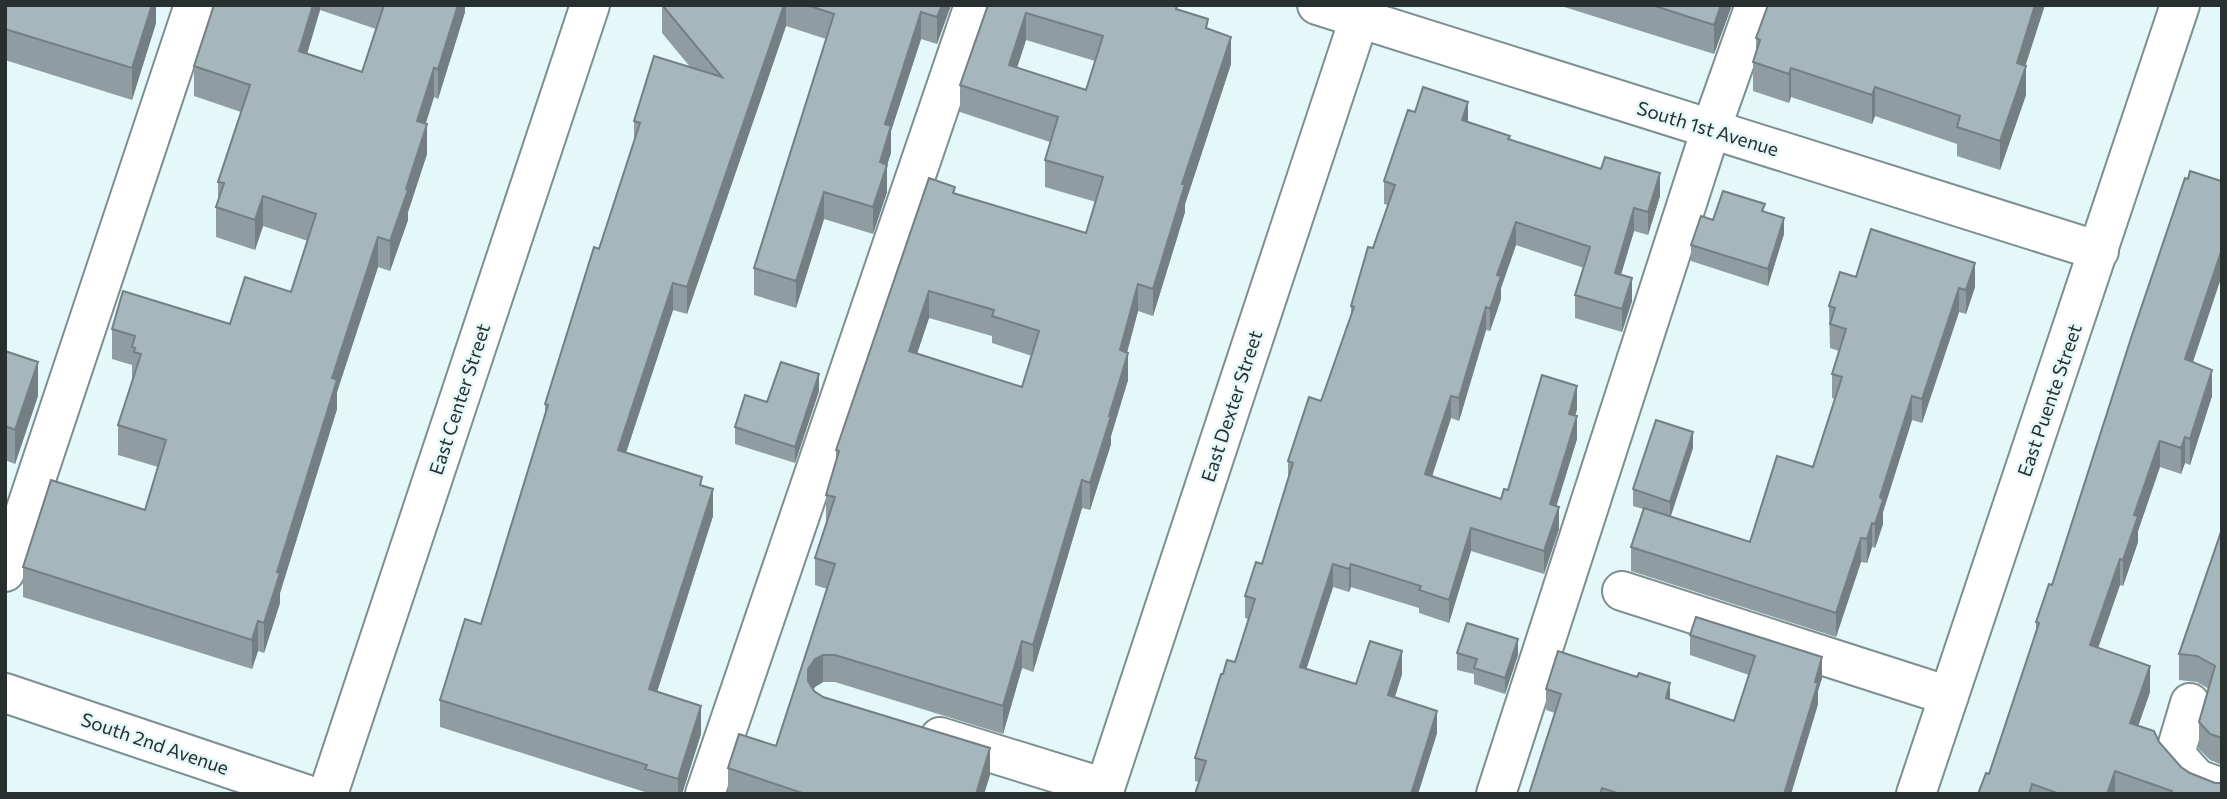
<svg xmlns="http://www.w3.org/2000/svg" width="2227" height="799" font-family="Commissioner,sans-serif">
	<rect width="100%" height="100%" fill="#e4f7f9"/>
	<g fill="none" stroke-linecap="round" stroke-linejoin="round">
		<g stroke="#7d8f90" stroke-width="42">
			<path id="minor" d="M1317,5L2099,251
				M5,572L194,5
				M1622,591L1949,696
				M5,693L305,794
				M2190,703L2175,754L2197,779L2222,788
				M940,737L1105,788
				M328,794L590,5
				M705,794L974,5
				M1103,794L1359,19
				M1496,794L1711,129L1755,5
				M1916,794L2180,5"/>
		</g>
		<use href="#minor" stroke="#fff" stroke-width="38"/>
	</g>
	<path fill="#8f9da3" fill-rule="evenodd" d="M5,5H156V23L132,100L5,60Z
		M214,5H465V12L438,99L434,97L426,123L427,154L408,212V220L390,271L378,267L337,392V409L280,593V603L264,653L258,651L252,669L23,597V567L145,510L158,467L118,455V425L133,378L132,377V365L112,359V329L230,324L291,292L308,241L263,226L255,250L216,237V207L218,201V182L241,112L194,96V66ZM320,10L376,29L362,72L307,54Z
		M662,5H951L937,44L921,39L891,131V153L887,165V192L873,234L824,219L796,308L754,295V268L826,39L786,26L687,314L673,310L626,453L702,486L713,516L657,692L701,734L682,794H645V792L440,727V700L481,624L545,416V404L599,249L634,141V121L691,68L662,33Z
		M988,5L1177,9L1208,29L1231,64L1185,204V212L1153,316L1138,311L1127,353L1128,380L1111,436V444L1090,510L1082,508L1033,672L1022,668L1003,734L835,682H823L815,687L813,690L823,697L990,775L984,794H728V768L776,746L827,589L815,585V558L827,522H826V495L836,461V450L955,193L1086,233L1096,202L1045,187V160L1050,142L960,112V85ZM1026,40L1095,61L1086,90L1017,68ZM929,318L992,336V343L1032,356L1022,387L917,353Z
		M1558,5H1732L1714,54Z
		M1756,38L2025,65L2026,95L2000,170L1957,156V144L1875,116L1872,124L1791,97L1789,103L1753,91V62L1756,51Z
		M1415,112L1468,122L1510,140L1660,196L1648,235L1634,231L1621,274L1632,301L1622,332L1575,318V295L1584,268L1516,245L1501,288V299L1490,331L1486,330L1459,421L1451,418L1432,477L1501,499L1577,409L1575,416L1577,439L1556,506L1559,529L1544,574L1471,551L1449,623L1419,613V608L1351,587L1349,592L1333,587L1306,669L1356,684L1402,674L1395,697L1437,733L1418,794H1195L1199,782L1195,781V758L1223,674L1235,662L1248,619L1245,618V596L1262,564L1288,481V461L1321,401L1351,316V306L1388,205L1384,204V181Z
		M1765,212L1784,234L1768,286L1691,261V245L1713,220Z
		M2222,275L2193,362L2212,396L2190,465L2185,463L2181,474L2160,467L2159,469L2138,531V542L2123,586L2120,585L2098,648L2150,692L2138,726L2159,742L2181,767L2222,794H1978L1989,774L2036,634V622L2052,585Z
		M1856,277L1975,287L1966,314L1959,312L1922,423L1912,420L1883,512V524L1875,548L1872,547L1867,563L1861,562L1836,637L1631,571V547L1643,509L1633,506V489L1693,448L1671,516L1750,542L1813,467L1835,399L1832,398V374L1839,351L1830,348L1829,306Z
		M5,351L38,396L15,464L5,460Z
		M819,391L795,463L735,444V427L767,402Z
		M2222,529V765L2210,760L2199,749V722L2209,689L2197,682L2179,680V654Z
		M1690,635L1822,678L1818,691V704L1791,794H1529L1555,713L1546,710V689L1670,700L1734,721L1749,675L1690,655Z
		M1457,653L1518,655L1505,694L1474,684V674L1457,670Z"/>
	<path fill="#747f84" d="M152,5H156V23L132,100V68Z
		M313,5H320V10L299,81V51Z
		M458,5H465V12L438,99V69Z
		M784,5H786V26L687,314V287Z
		M942,5H951L937,44V17Z
		M1721,5H1732L1714,54V25Z
		M2035,5H2045L2017,92V63Z
		M921,12V39L891,131V153L887,165V192L873,234V207L885,124Z
		M1026,13V40L1009,92V65Z
		M1231,37V64L1185,204V212L1153,316V289L1182,184Z
		M2026,66V95L2000,170V141Z
		M434,68V97L417,150V121Z
		M1791,68V97L1789,103V74Z
		M1875,87V116L1872,124V95Z
		M1468,102V124L1462,120Z
		M427,124V154L408,212V220L390,271V241Z
		M1660,173V196L1648,235V212Z
		M824,192V219L796,308V281Z
		M263,196V226L255,250V220Z
		M1634,208V231L1615,295V273Z
		M1784,218V234L1768,286V269Z
		M1516,222V245L1501,288V299L1490,331V309L1497,275Z
		M378,237V267L337,392V409L280,593V603L264,653V623L277,572L332,378Z
		M2222,249V275L2185,385V359Z
		M1975,263V287L1966,314V290Z
		M1632,278V301L1622,332V309Z
		M673,283V310L618,477V450Z
		M1138,284V311L1120,378V350Z
		M1959,288V312L1922,423V399Z
		M929,291V318L909,378V351Z
		M1486,307V330L1459,421V398Z
		M1128,353V380L1111,436V444L1090,510V483Z
		M38,362V396L15,464V430Z
		M2212,370V396L2190,465V439Z
		M819,374V391L795,463V447Z
		M1577,386V409L1569,437V414Z
		M1451,396V418L1425,497V474Z
		M1912,396V420L1883,512V524L1875,548V524L1880,497Z
		M1577,416V439L1550,527V504Z
		M1693,432V448L1670,518V502Z
		M2185,437V463L2181,474V448Z
		M2160,441V467L2138,531V542L2123,586V560L2134,515Z
		M1082,480V508L1033,672V645Z
		M713,489V516L649,717V689Z
		M1559,507V529L1544,574V551Z
		M1872,523V547L1867,563V539Z
		M1471,528V551L1449,623V600Z
		M1861,538V562L1836,637V613Z
		M2120,559V585L2090,671V645Z
		M1333,564V587L1300,689V667Z
		M1351,564V587L1349,592V569Z
		M258,621V651L252,669V640Z
		M1518,639V655L1505,694V678Z
		M1022,641V668L1003,734V706Z
		M1402,651V674L1388,718V695Z
		M823,655V682L815,687L808,696V669L815,659Z
		M1822,657V678L1818,691V704L1791,794H1784Z
		M2150,666V692L2130,750V723Z
		M1670,683V704L1666,698Z
		M701,706V734L682,794H678V779Z
		M1437,711V733L1418,794H1411Z
		M990,748V775L984,794H976Z
		M2115,771V794H2107Z"/>
	<path fill="#a6b6bd" stroke="#747f84" stroke-width="2" fill-rule="evenodd" d="M5,5H152L132,68L5,29Z
		M214,5H313L299,51L362,72L384,5H458L438,69L434,68L417,121L427,124L406,189L408,190L390,241L378,237L332,378L337,380L277,572L280,573L264,623L258,621L252,640L23,567L51,480L145,510L166,440L118,425L141,354L134,352L135,348L132,347L135,336L112,329L123,291L230,324L245,277L291,292L316,214L263,196L255,220L216,207L224,183L218,182L250,85L194,66Z
		M662,5H784L687,287L673,283L618,450L702,477L700,485L713,489L649,689L701,706L678,779L645,769L647,765L440,700L465,619L481,624L548,405L545,404L594,247L599,249L640,123L634,121L654,56L722,77Z
		M807,5H942L937,17L921,12L885,124L891,126L880,162L887,165L873,207L824,192L796,281L754,268L834,14Z
		M988,5H1174L1177,6L1176,9L1208,19L1206,28L1231,37L1182,184H1185L1153,289L1138,284L1120,350L1128,353L1109,416H1111L1090,483L1082,480L1033,645L1022,641L1003,706L835,655H823L815,659L808,669V681L814,691L823,697L990,748L976,794H805L728,768L739,734L776,746L835,564L815,558L835,497L826,495L839,451L836,450L929,178L955,187L953,193L1086,233L1103,177L1045,160L1058,117L960,85ZM1026,13L1103,36L1086,90L1009,65ZM929,291L994,310L992,316L1039,331L1022,387L909,351Z
		M1652,5H1721L1714,25Z
		M1768,5H2035L2017,63L2026,66L2000,141L1957,127L1960,116L1875,87L1872,95L1791,68L1789,74L1753,62L1760,40L1756,38Z
		M1423,87L1468,102L1462,120L1510,136L1508,139L1601,169L1605,157L1660,173L1648,212L1634,208L1615,273L1632,278L1622,309L1575,295L1590,247L1516,222L1497,275L1501,276L1490,309L1486,307L1459,398L1451,396L1425,474L1501,499L1504,489L1508,490L1542,375L1577,386L1569,414L1577,416L1550,504L1559,507L1544,551L1471,528L1449,600L1419,590L1421,586L1351,564L1349,569L1333,564L1300,667L1356,684L1370,641L1402,651L1388,695L1437,711L1411,794H1195L1206,761L1195,758L1221,674H1223L1227,660L1235,662L1255,599L1245,596L1256,562L1262,564L1293,463L1288,461L1309,397L1321,401L1354,307L1351,306L1368,247L1373,248L1395,185L1384,181L1408,110L1415,112Z
		M2190,171L2221,181L2222,178V249L2185,359L2212,370L2190,439L2185,437L2181,448L2160,441L2159,443L2134,515L2138,516L2123,560L2120,559L2090,645L2150,666L2130,723L2154,731L2159,742L2181,767L2190,773L2215,783H2222V794H2171L2172,791L2115,771L2107,794H2060L2032,784L2029,794H1978L1986,773L1989,774L2039,623L2036,622L2049,584L2052,585L2132,335L2185,178L2188,179Z
		M1723,191L1765,204L1762,211L1784,218L1768,269L1691,245L1701,216L1713,220Z
		M1871,229L1975,263L1966,290L1959,288L1922,399L1912,396L1880,497L1883,500L1875,524L1872,523L1867,539L1861,538L1836,613L1631,547L1644,508L1750,542L1777,456L1813,467L1842,377L1832,374L1846,329L1830,324L1835,308L1829,306L1840,272L1856,277Z
		M5,351L38,362L15,430L5,426Z
		M781,362L819,374L795,447L735,427L745,395L767,402Z
		M1656,420L1693,432L1670,502L1633,489Z
		M2222,529V738L2210,734L2199,722L2215,666L2197,656L2179,654Z
		M1696,617L1822,657L1815,682L1818,683L1784,794H1620L1602,788L1600,794H1529L1561,694L1546,689L1558,651L1637,677L1639,673L1670,683L1666,698L1734,721L1755,656L1690,635Z
		M1467,623L1518,639L1505,678L1474,668L1477,659L1457,653Z"/>
	<g text-anchor="middle" dominant-baseline="central" stroke-width="5" stroke-linejoin="round" paint-order="stroke">
		<g font-size="19" fill="#282f2f" stroke="#e4f7f9">
			<text transform="translate(1708 128) rotate(17)">South 1st Avenue</text>
			<text transform="translate(459 399) rotate(-72)">East Center Street</text>
			<text transform="translate(2049 400) rotate(-71)">East Puente Street</text>
			<text transform="translate(1231 406) rotate(-72)">East Dexter Street</text>
			<text transform="translate(155 743) rotate(19)">South 2nd Avenue</text>
		</g>
	</g>
	<rect width="2227" height="799" fill="none" stroke="#282f2f" stroke-width="14"/>
</svg>
